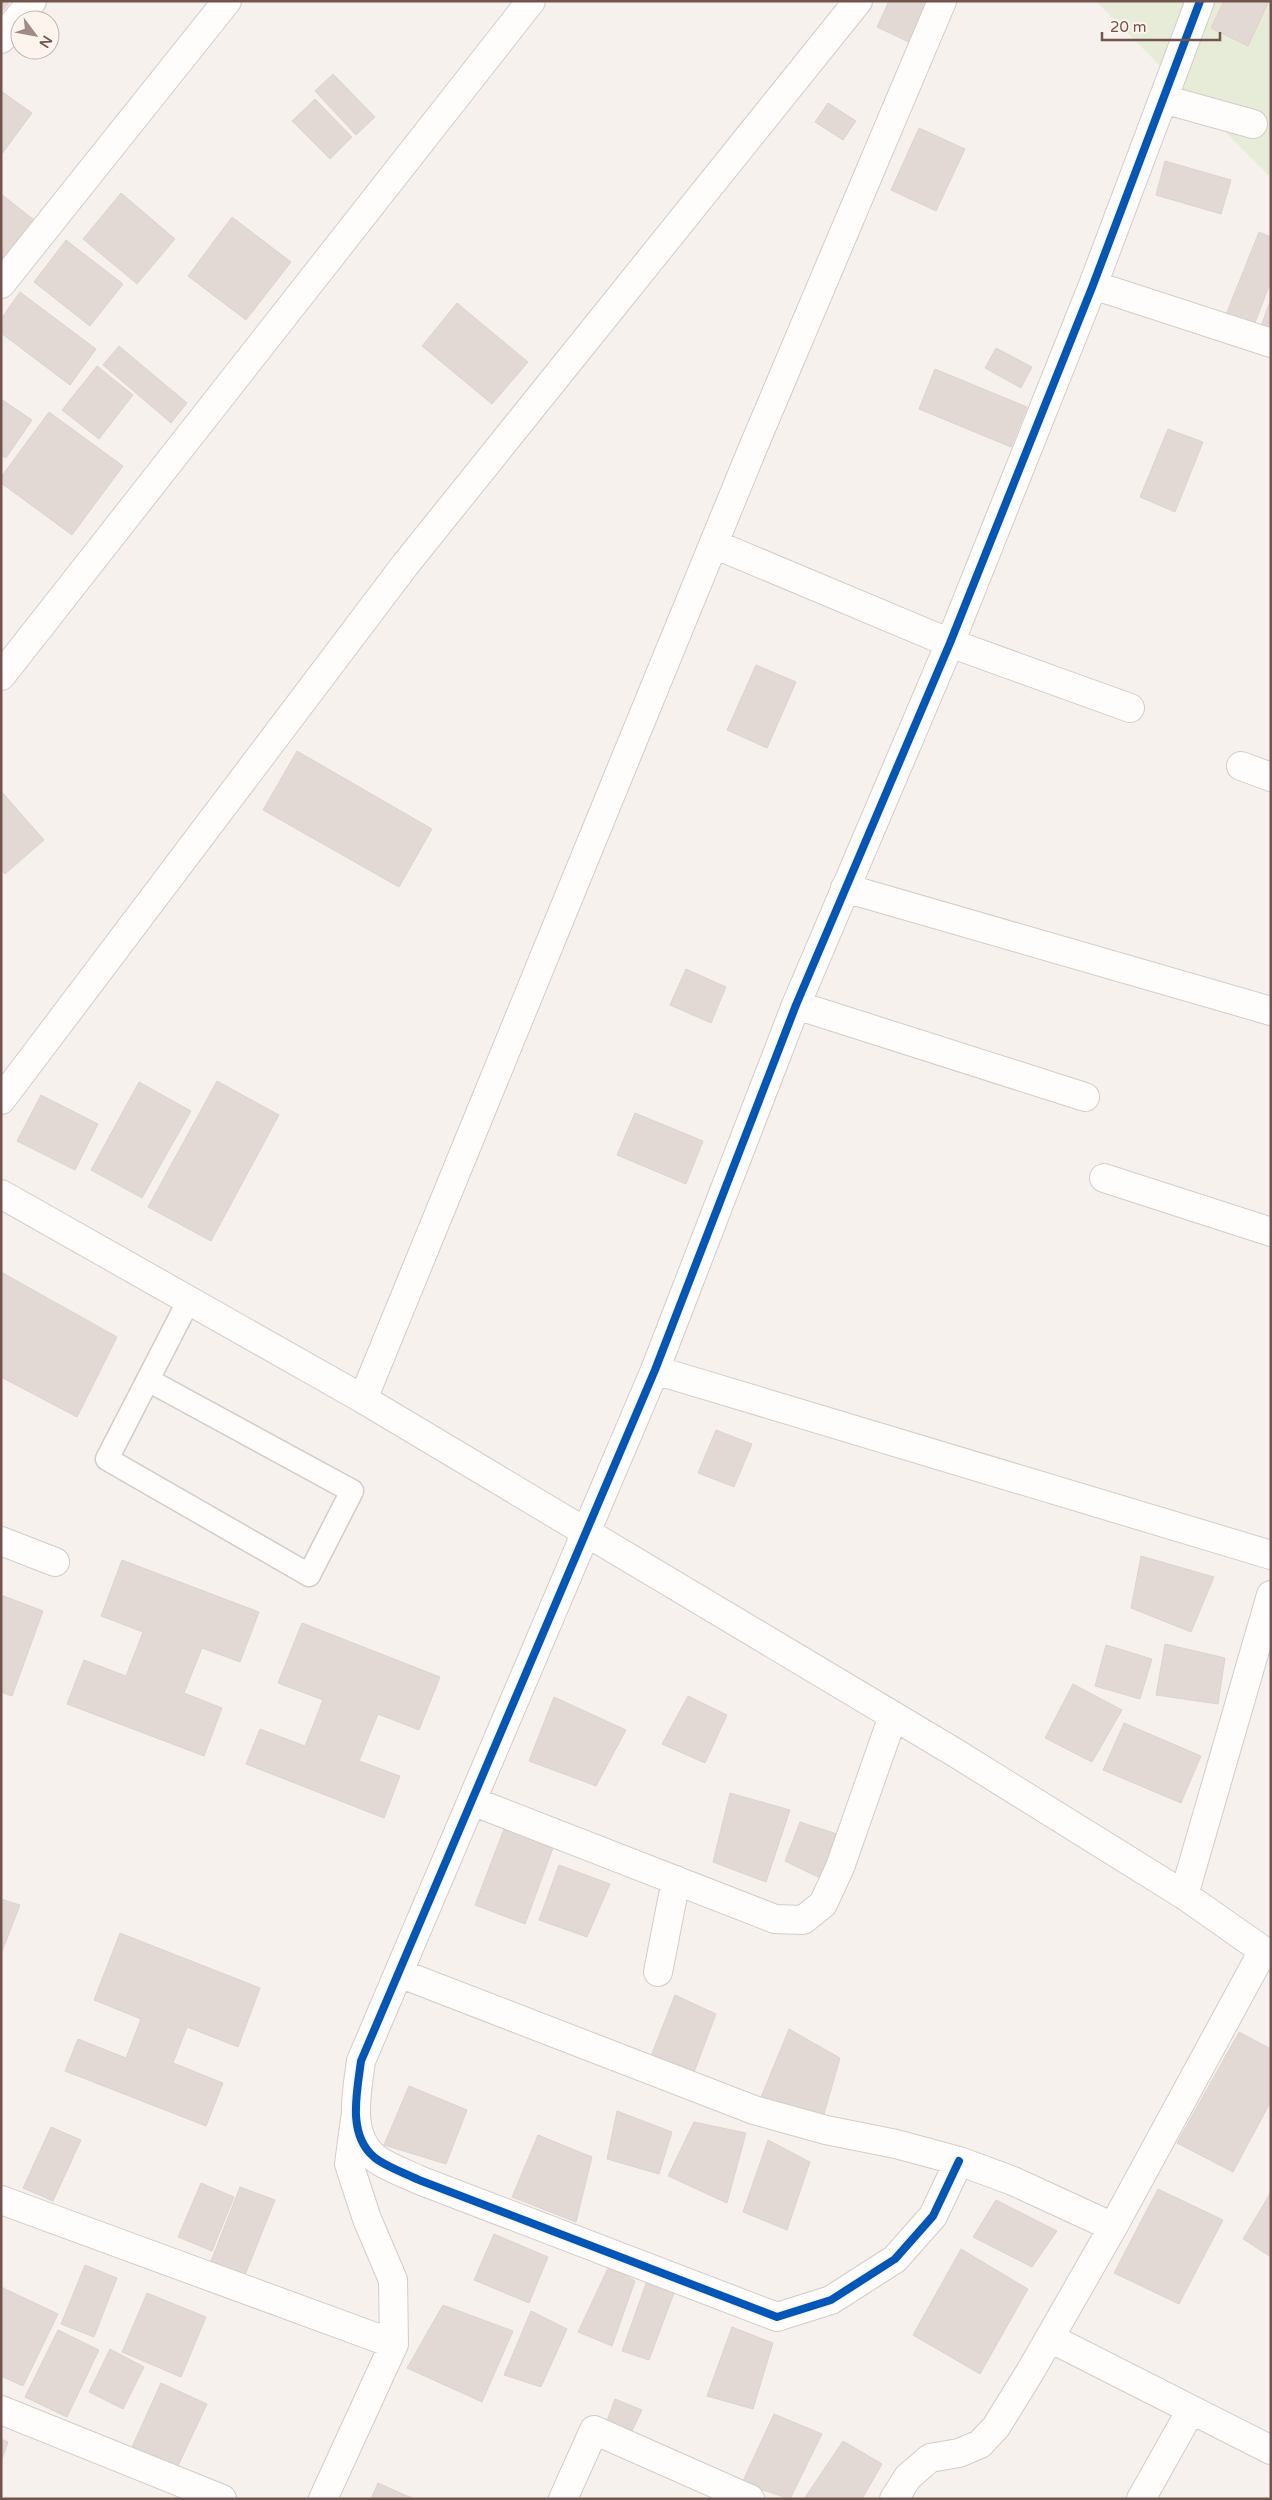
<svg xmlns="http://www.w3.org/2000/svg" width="1272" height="2500" font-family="'Varela Round',sans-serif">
	<rect width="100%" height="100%" fill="#f6f1ec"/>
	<path fill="#e7ecd8" d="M1096,1H1271V178Z"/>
	<path fill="#e2d8d4" stroke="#ded3cf" d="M1,1L9,3L1,13Z
		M889,1H933L913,44L877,27Z
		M1224,1H1269L1248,46L1211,28Z
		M333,74L375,117L356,135L315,91Z
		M1,91L32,113L1,155Z
		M315,99L352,137L330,159L292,121Z
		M828,103L856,121L843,140L815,122Z
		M919,128L965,149L936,211L891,190Z
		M1165,161L1231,180L1221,214L1156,195Z
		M121,193L175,239L137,284L83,239Z
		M1,194L38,223L1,269Z
		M232,217L291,262L246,320L188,276Z
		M1259,232L1271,237V281L1253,328L1225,317Z
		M66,240L123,284L90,326L34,282Z
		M20,292L96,349L70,385L1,333V319Z
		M1271,299V333L1260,329Z
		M457,303L528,362L492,404L422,346Z
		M119,346L187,403L171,423L103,365Z
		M996,348L1032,367L1021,388L985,368Z
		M97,366L133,395L99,439L62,410Z
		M935,369L1027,407L1011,447L919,409Z
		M1,399L32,420L6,458L1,455Z
		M49,412L123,466L72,535L1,483V477Z
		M1168,429L1203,442L1175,512L1140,497Z
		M756,665L796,682L767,748L727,730Z
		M297,751L432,829L399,887L263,810Z
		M1,791L44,840L5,874L1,869Z
		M686,969L726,987L711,1023L670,1005Z
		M217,1081L279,1115L211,1241L148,1207Z
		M139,1082L191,1111L142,1198L91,1170Z
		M41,1095L98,1124L75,1170L17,1141Z
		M635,1113L703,1141L686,1184L617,1155Z
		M1,1272L117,1337L77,1417L1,1377Z
		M716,1430L752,1444L734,1487L698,1473Z
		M1141,1556L1214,1577L1191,1632L1131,1608Z
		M122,1560L259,1612L240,1662L202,1648L184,1693L222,1708L204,1756L67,1704L84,1660L126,1676L143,1632L101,1616Z
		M1,1595L43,1611L12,1696L1,1692Z
		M302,1623L440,1677L419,1730L378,1714L359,1761L400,1776L384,1818L246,1764L260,1729L305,1746L323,1700L278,1683Z
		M1165,1644L1225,1658L1218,1704L1156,1695Z
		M1106,1645L1152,1659L1140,1699L1095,1686Z
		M1073,1684L1122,1710L1092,1762L1045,1738Z
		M688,1696L727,1715L705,1763L662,1744Z
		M554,1697L626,1730L596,1786L529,1761Z
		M1124,1723L1201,1756L1181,1803L1103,1770Z
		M730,1793L790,1810L766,1882L713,1862Z
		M800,1822L840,1835L824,1880L785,1861Z
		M504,1829L553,1848L525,1924L475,1905Z
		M559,1865L610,1884L587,1937L539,1920Z
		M1,1899L20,1905L1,1954Z
		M120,1933L260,1988L238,2047L187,2027L173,2063L223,2083L206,2126L65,2071L78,2039L126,2058L141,2019L94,2000Z
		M675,1995L716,2014L693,2075L649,2061Z
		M789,2029L840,2058L822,2121L759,2102Z
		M1239,2032L1271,2049V2101L1233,2172L1177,2143Z
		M409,2086L467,2110L446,2164L384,2145Z
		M617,2111L672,2132L659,2174L607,2159Z
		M694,2122L746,2133L727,2203L668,2176Z
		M51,2127L81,2140L53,2201L23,2188Z
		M538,2135L592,2157L576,2222L512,2197Z
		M768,2140L810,2162L787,2230L743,2212Z
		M201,2183L234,2197L212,2251L178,2237Z
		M240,2187L275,2200L245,2275L211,2261Z
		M1158,2189L1223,2220L1179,2304L1114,2273Z
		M1271,2192V2257L1243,2239Z
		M996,2200L1057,2231L1032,2267L973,2237Z
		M494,2234L548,2257L529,2303L474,2280Z
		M961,2249L1028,2289L980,2374L913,2335Z
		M85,2265L117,2278L94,2337L61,2324Z
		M609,2266L635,2281L612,2346L578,2332Z
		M648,2278L674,2293L649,2360L622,2351Z
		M1,2287L58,2314L23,2386L1,2376Z
		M147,2293L206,2317L181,2377L122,2352Z
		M443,2305L513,2331L482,2402L407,2368Z
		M531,2311L567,2329L541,2387L504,2375Z
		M732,2327L773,2343L753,2409L707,2396Z
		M58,2330L99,2350L67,2417L25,2397Z
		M110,2349L144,2367L123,2409L89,2392Z
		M161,2383L207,2404L177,2468L132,2447Z
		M615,2399L642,2410L631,2433L605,2426Z
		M774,2414L822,2434L790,2499L742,2483Z
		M1,2439L8,2442L1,2462Z
		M843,2441L882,2464L862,2499H804Z
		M378,2483L414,2499H371Z"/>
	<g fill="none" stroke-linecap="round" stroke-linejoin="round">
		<g stroke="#d4ccc9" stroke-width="25">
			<path id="lane" d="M148,1380L352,1491L309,1575L107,1459L189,1300"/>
		</g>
		<g stroke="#d4ccc9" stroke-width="30">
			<path id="street" d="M1,39L32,1
				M1163,99L1253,124
				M1,284L227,1
				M1093,285L1271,343
				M714,544L950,643L1130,708
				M1,676L531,1
				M1241,766L1271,777
				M845,888L1271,1011
				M796,1005L1085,1097
				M1,1100L405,565L858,1
				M1104,1178L1271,1232
				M1,1194L363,1399L954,1752L1184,1895L1271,1956
				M655,1370L1271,1555
				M363,1399L752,450L942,1
				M1,1541L55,1562
				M472,1801L775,1919L803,1920L823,1904L840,1867L893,1716
				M1184,1895L1271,1595
				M658,1972L676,1880
				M399,1973L754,2110L826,2130L896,2144L959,2161L1013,2181L1113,2227
				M959,2161L933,2216L895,2259L831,2300L777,2317L419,2180C407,2174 384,2166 374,2157C347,2134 357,2092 361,2061L655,1370L796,1005L950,643L1093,285L1200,1
				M1,2200L394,2344
				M1050,2338L1271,2450
				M1,2410L222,2499
				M323,2499L394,2344L393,2280L367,2219L349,2164L355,2119
				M563,2499L594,2430L750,2499
				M894,2499L908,2477L930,2458L959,2453L980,2444L996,2427L1030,2372L1113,2227L1263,1951
				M1141,2499L1191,2410"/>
		</g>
		<use href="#lane" stroke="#fefdfc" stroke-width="22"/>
		<use href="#street" stroke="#fefdfc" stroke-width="28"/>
		<g stroke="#fdf4ee" stroke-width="11">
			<path id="cycleway" d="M959,2161L933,2216L895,2259L831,2300L777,2317L419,2180C407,2174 384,2166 374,2157C347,2134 357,2092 361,2061L655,1370L796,1005L950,643L1093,285L1200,1"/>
		</g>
		<use href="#cycleway" stroke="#0057b8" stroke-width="8"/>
	</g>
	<rect width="1272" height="2500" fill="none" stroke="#72544e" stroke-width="5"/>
	<g transform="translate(35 35) rotate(122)"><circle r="24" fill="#fdf4ee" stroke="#c5b4ae"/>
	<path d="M0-4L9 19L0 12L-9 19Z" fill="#a08b85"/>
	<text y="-8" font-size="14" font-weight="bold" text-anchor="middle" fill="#72544e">N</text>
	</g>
	<path d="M1102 32v8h118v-8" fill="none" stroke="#72544e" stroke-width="2.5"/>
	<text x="1110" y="32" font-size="15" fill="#72544e" stroke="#fdf4ee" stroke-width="4" paint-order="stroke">20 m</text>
</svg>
